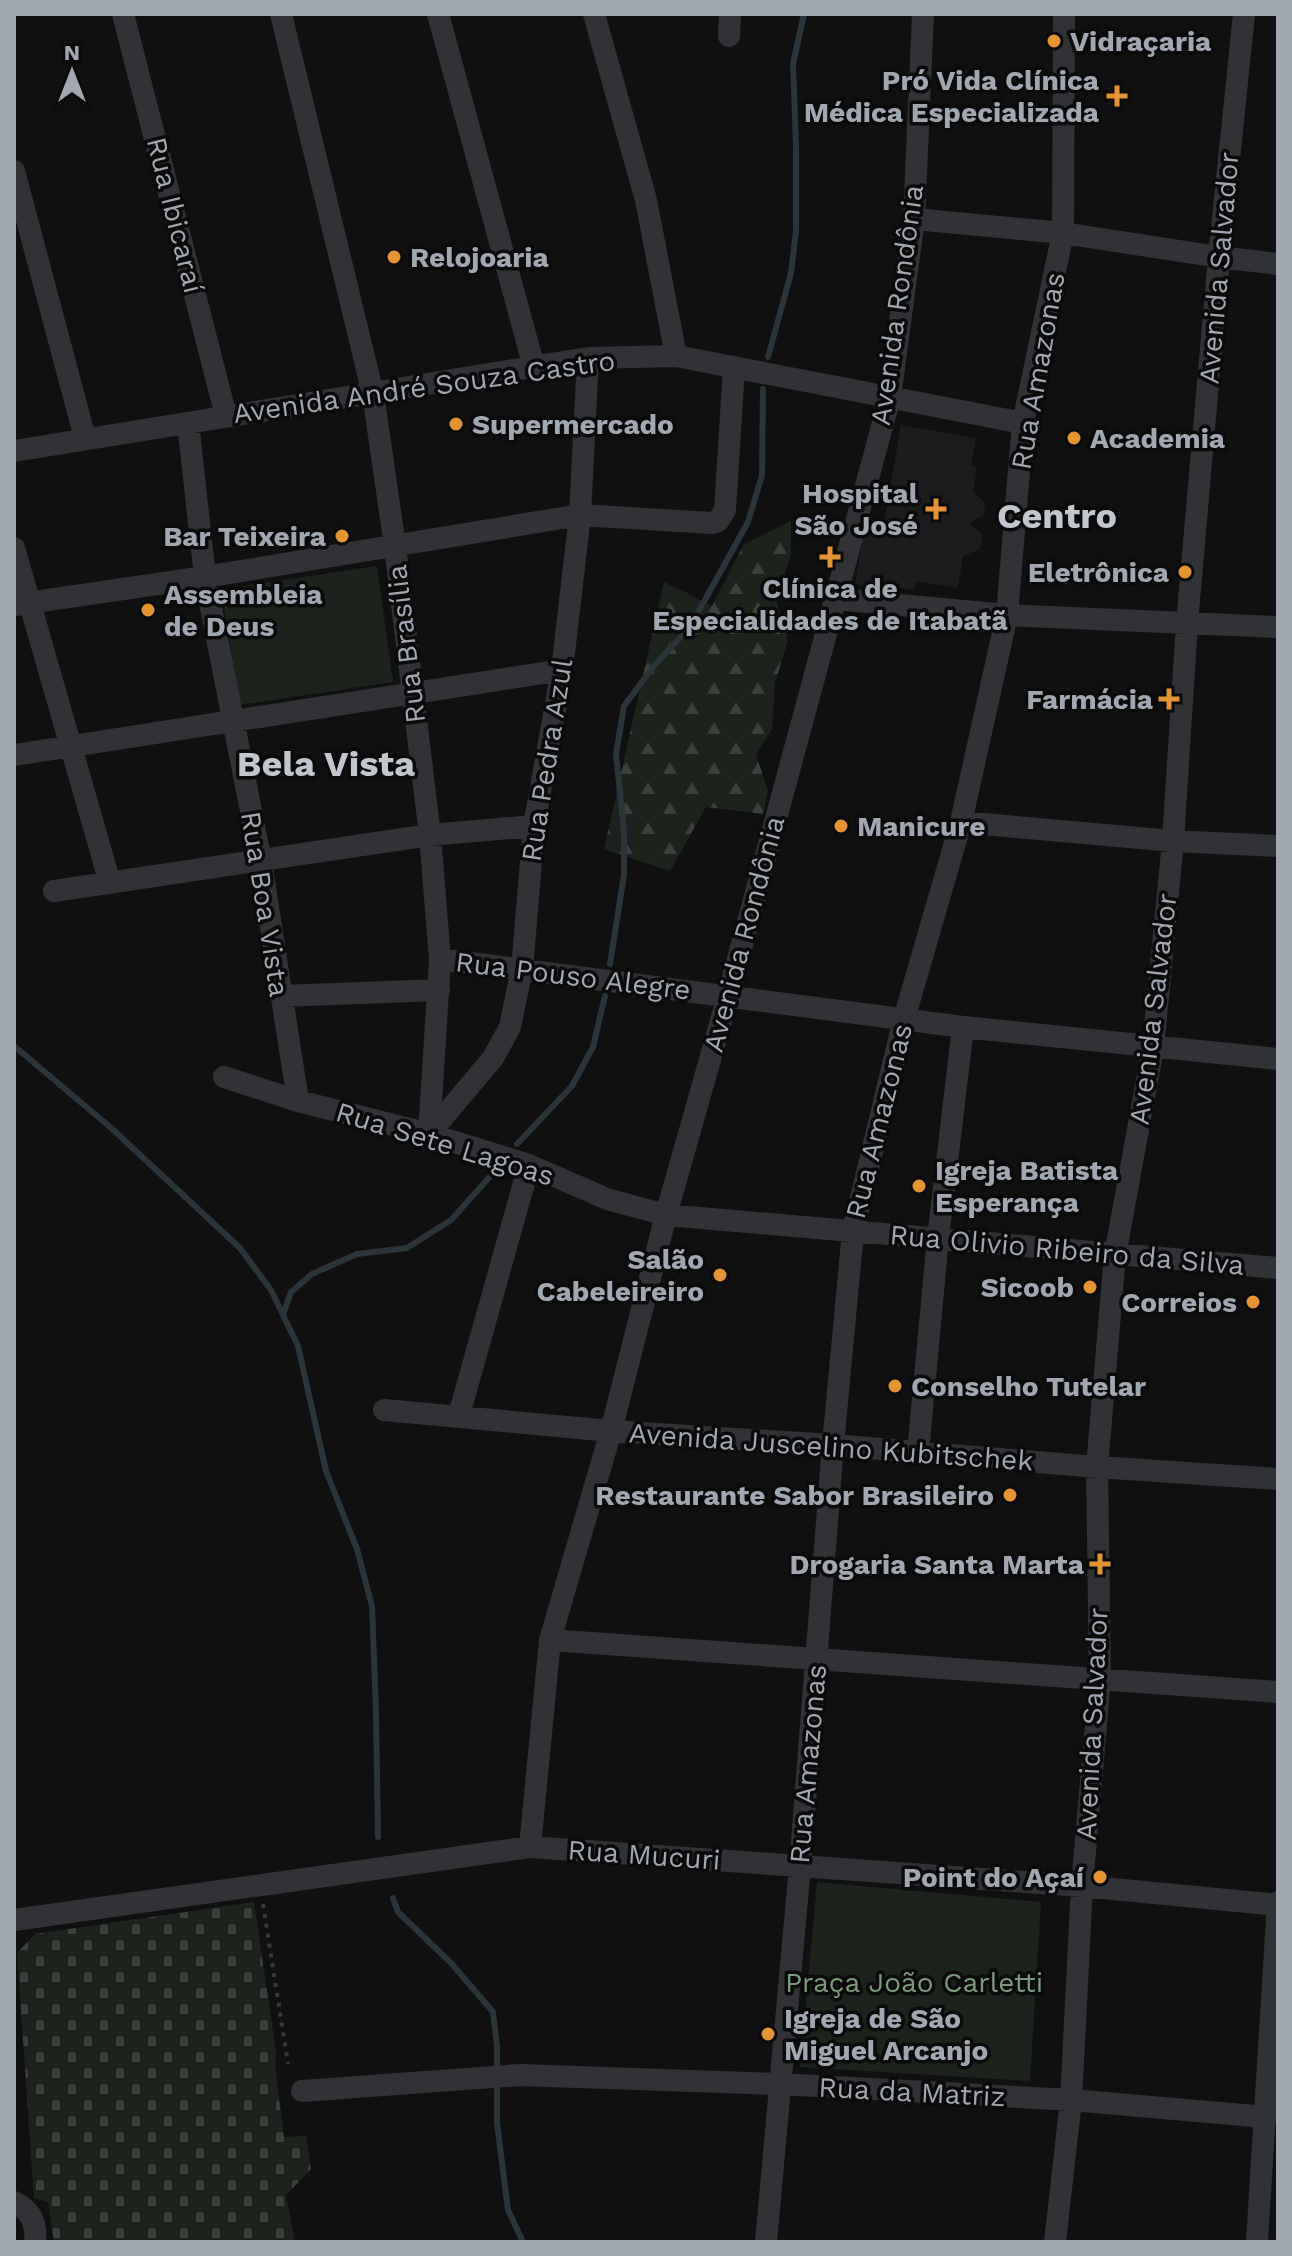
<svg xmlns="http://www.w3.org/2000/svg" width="1292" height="2256" font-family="'Work Sans',sans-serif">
	<defs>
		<pattern id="forest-firs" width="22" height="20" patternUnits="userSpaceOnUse" patternTransform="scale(2)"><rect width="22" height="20" fill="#1c231d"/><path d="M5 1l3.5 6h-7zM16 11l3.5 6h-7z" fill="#3a403b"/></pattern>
		<pattern id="cemetery-stones" width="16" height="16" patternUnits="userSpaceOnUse" patternTransform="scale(2)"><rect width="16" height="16" fill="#1c231d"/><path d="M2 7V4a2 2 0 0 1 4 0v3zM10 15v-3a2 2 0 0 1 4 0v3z" fill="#3a403b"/></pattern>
	</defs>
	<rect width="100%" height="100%" fill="#101011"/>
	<path fill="#1c1c1e" d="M901,425L976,438L971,466L977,467L973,491L985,503L984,515L972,521L971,525L983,535L980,549L963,556L958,588L916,581L914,590L893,587L892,590L855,584L866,521L884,523Z"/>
	<path fill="url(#forest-firs)" d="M791,521V555L776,599L788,640L775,683L772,729L756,754L768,791L763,814L706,807L670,871L604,849L664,582L712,606L744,544Z"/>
	<path fill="url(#cemetery-stones)" d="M254,1902L276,2052L275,2066L284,2137L306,2136L311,2169L286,2195L295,2242H54L48,2202L34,2198L17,1953L35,1934Z"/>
	<path fill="#1c231d" d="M377,566L393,682L240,705L221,589Z
		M817,1882L1041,1902L1030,2081L800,2067Z"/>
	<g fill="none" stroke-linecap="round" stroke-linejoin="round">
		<path stroke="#2a3439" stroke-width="6" d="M768,357L791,273L796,231V146L793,64L804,14
			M610,964L624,875V831L616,754L624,706L653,667L690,627L748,522L762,475L763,389
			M14,1046L109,1126L240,1248L271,1290L298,1346L326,1471L357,1549L372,1606L376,1712L378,1837
			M517,1144L572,1086L593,1047L605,996
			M283,1315L291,1292L312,1274L357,1254L407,1248L451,1220L495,1171
			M393,1898L398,1912L451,1963L493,2012L497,2046V2071
			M497,2083V2123L508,2210L523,2242"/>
		<path stroke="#37393d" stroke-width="4" stroke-dasharray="4 6" stroke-linecap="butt" d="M263,1904L288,2064"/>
		<path stroke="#313236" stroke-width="22" d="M123,14L226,416
			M281,14L373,394L395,546L430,835L440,959L429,1134
			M438,14L534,367
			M594,14L646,200L676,356
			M729,36L730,14
			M14,171L85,438
			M914,219L1063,233L1219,257L1278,264
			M188,423L205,577L261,862L298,1101
			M14,451L588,358L676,356L1023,423
			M14,548L110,883
			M835,599L1007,615L1278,627
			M14,605L205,577L580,515L712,523L718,521L725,510L734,367
			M14,755L562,670
			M961,822L1173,841L1278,846
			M54,891L430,835L534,826
			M440,959L963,1027L1278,1059
			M281,996L439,990
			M224,1077L298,1101L429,1134L529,1165L607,1199L666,1215L1278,1268
			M429,1134L493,1058L510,1027L522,969L534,826L562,670L580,515L588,358
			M384,1410L611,1431L833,1445L1097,1467L1278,1479
			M459,1415L529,1165
			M918,1452L938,1238L963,1027
			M550,1640L1278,1692
			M530,1847L550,1640L611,1431L666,1215L728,996L890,397L914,219L923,14
			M14,1920L530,1847L1082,1886L1278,1905
			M302,2091L520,2075L779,2084L1071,2100L1266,2117
			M14,2202C31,2210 37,2224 35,2242
			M766,2242L800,1866L833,1445L853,1231L904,1019L961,822L1007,615L1023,423L1063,233L1064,14
			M1055,2242L1071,2100L1082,1886L1100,1678L1097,1467L1115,1255L1153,1048L1173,841L1187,623L1219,257L1244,14
			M1257,2242L1278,1902"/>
	</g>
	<g fill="#e59434" stroke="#0b0b0c" stroke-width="3">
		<circle cx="1054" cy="41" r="8"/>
		<path d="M1113 84h8v8h8v8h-8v8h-8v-8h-8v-8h8z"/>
		<circle cx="394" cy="257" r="8"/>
		<circle cx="456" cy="424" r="8"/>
		<circle cx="1074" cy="438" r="8"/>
		<path d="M932 497h8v8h8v8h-8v8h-8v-8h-8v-8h8z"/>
		<circle cx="342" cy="536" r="8"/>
		<path d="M826 545h8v8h8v8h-8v8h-8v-8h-8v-8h8z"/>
		<circle cx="1185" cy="572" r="8"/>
		<circle cx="148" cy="610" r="8"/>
		<path d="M1165 687h8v8h8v8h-8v8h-8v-8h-8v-8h8z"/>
		<circle cx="841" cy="826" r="8"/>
		<circle cx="919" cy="1186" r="8"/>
		<circle cx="720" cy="1275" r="8"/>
		<circle cx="1090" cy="1287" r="8"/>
		<circle cx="1253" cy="1302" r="8"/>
		<circle cx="895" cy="1386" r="8"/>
		<circle cx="1010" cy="1495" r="8"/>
		<path d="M1096 1552h8v8h8v8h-8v8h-8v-8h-8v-8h8z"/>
		<circle cx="1100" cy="1877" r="8"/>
		<circle cx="768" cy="2034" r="8"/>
	</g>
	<g text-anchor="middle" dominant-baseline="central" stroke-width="7" stroke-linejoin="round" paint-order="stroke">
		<g font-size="28" font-weight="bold" fill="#a2a8b1" stroke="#0b0b0c" text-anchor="end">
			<text x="1070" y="41" text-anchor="start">Vidraçaria</text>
			<text x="1099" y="80">Pró Vida Clínica<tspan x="1099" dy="32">Médica Especializada</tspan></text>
			<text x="410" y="257" text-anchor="start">Relojoaria</text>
			<text x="472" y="424" text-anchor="start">Supermercado</text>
			<text x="1090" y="438" text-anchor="start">Academia</text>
			<text x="918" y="493">Hospital<tspan x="918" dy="32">São José</tspan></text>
			<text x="326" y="536">Bar Teixeira</text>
			<text x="1169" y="572">Eletrônica</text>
			<text x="830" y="588" text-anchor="middle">Clínica de<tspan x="830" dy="32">Especialidades de Itabatã</tspan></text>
			<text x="164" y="594" text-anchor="start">Assembleia<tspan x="164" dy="32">de Deus</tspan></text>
			<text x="1153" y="699">Farmácia</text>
			<text x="857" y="826" text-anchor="start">Manicure</text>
			<text x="935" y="1170" text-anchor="start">Igreja Batista<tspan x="935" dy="32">Esperança</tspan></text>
			<text x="704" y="1259">Salão<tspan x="704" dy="32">Cabeleireiro</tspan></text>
			<text x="1074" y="1287">Sicoob</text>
			<text x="1237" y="1302">Correios</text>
			<text x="911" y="1386" text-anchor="start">Conselho Tutelar</text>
			<text x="994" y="1495">Restaurante Sabor Brasileiro</text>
			<text x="1084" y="1564">Drogaria Santa Marta</text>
			<text x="1084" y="1877">Point do Açaí</text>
			<text x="784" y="2018" text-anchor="start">Igreja de São<tspan x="784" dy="32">Miguel Arcanjo</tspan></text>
		</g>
		<g font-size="28" fill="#a2a8b1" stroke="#0b0b0c">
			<text transform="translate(175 215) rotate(76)">Rua Ibicaraí</text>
			<text transform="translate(1219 268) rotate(-85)">Avenida Salvador</text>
			<text transform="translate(897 305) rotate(-82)">Avenida Rondônia</text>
			<text transform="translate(1038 371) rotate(-80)">Rua Amazonas</text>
			<text transform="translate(424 387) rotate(-8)">Avenida André Souza Castro</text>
			<text transform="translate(406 644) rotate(-97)">Rua Brasília</text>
			<text transform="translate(547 760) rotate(-81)">Rua Pedra Azul</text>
			<text transform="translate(265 904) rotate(81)">Rua Boa Vista</text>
			<text transform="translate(744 934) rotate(-75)">Avenida Rondônia</text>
			<text transform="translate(573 976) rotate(7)">Rua Pouso Alegre</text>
			<text transform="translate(1153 1009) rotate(-83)">Avenida Salvador</text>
			<text transform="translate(879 1121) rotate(-76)">Rua Amazonas</text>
			<text transform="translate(445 1144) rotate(17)">Rua Sete Lagoas</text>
			<text transform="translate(1067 1250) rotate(5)">Rua Olivio Ribeiro da Silva</text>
			<text transform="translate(831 1447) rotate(4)">Avenida Juscelino Kubitschek</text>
			<text transform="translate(1092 1724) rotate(-87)">Avenida Salvador</text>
			<text transform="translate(808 1764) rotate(-85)">Rua Amazonas</text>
			<text transform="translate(644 1855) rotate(4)">Rua Mucuri</text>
			<text transform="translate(912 2092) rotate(3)">Rua da Matriz</text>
		</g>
		<g font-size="28" fill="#7c9b7a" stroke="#0b0b0c">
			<text x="914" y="1982">Praça João Carletti</text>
		</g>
		<g font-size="36" font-weight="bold" fill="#c2c7cd" stroke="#0b0b0c">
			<text x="1057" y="516">Centro</text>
			<text x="326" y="764">Bela Vista</text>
		</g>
	</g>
	<rect width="1292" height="2256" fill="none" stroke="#a2a8b1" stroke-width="32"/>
	<g transform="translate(72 72)" stroke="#0b0b0c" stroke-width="6" paint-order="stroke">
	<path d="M0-6L14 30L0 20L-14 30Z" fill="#a2a8b1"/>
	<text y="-12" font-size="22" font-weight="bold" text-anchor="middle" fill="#a2a8b1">N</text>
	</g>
</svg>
